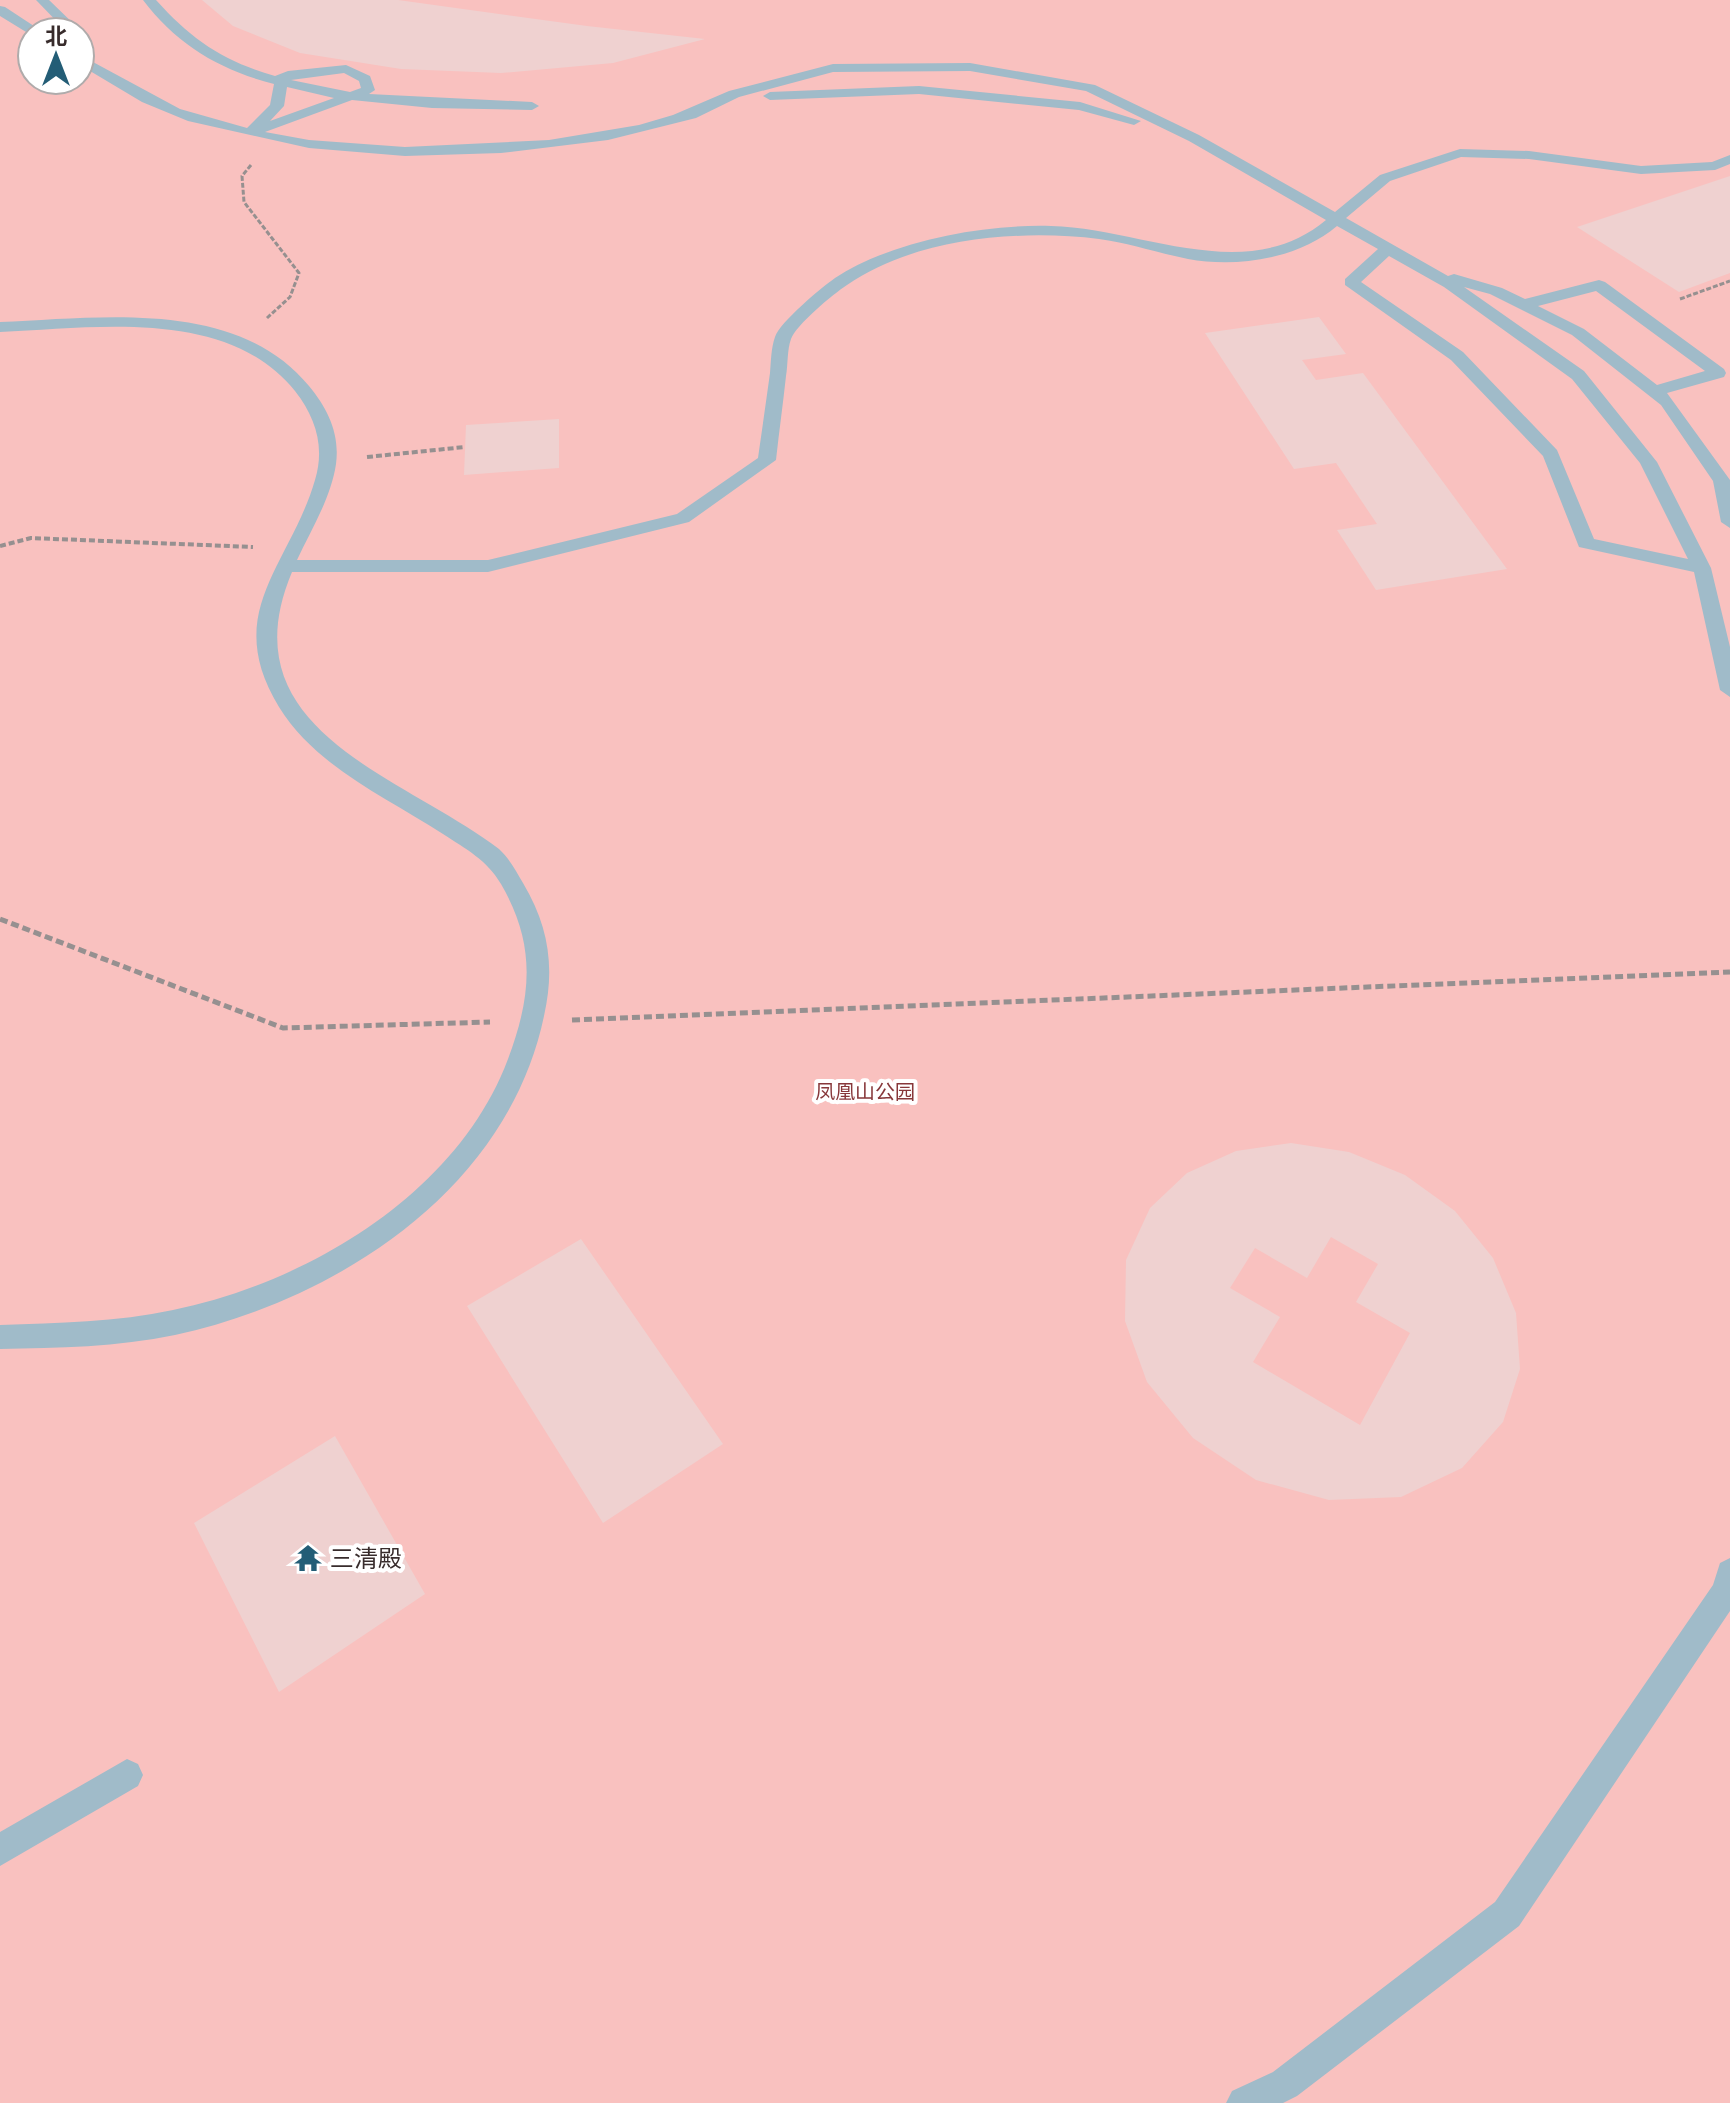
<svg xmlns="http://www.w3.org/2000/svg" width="1730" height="2103" font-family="Raleway,'Noto Sans SC',sans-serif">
	<rect width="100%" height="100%" fill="#fbfbfb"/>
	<path fill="#f9c1bf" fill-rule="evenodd" d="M0,0H1730V2103H0ZM32,32H80V80H32Z"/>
	<path fill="#efd1d0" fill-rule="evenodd" d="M202,0H398L587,26L705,39L613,63L501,73L401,69L300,53L233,26Z
		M1730,176V273L1679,292L1577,227Z
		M1319,317L1346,354L1302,360L1316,380L1363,373L1507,569L1376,590L1337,530L1377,524L1336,463L1294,469L1205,333Z
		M559,419V468L464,475L466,425Z
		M1291,1143L1349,1152L1405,1175L1455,1211L1493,1258L1516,1313L1520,1369L1503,1422L1462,1468L1401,1497L1329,1500L1256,1480L1193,1438L1147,1382L1125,1321L1126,1260L1150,1208L1187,1173L1236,1151ZM1331,1237L1378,1264L1356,1302L1410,1333L1360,1425L1253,1362L1280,1317L1230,1288L1255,1248L1307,1278Z
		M581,1239L723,1444L603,1523L467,1306Z
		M335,1436L425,1594L279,1692L194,1523Z"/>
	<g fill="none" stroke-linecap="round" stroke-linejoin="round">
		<path stroke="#969090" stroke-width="3" stroke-dasharray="5 2" stroke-linecap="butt" d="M251,165L242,176L244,202L299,273L290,297L267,318
			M1680,299L1730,281"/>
		<path stroke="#969090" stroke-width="4" stroke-dasharray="6 3" stroke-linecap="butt" d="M367,457L465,447
			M0,546L31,538L253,547"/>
		<path stroke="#969090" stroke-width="5" stroke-dasharray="8 4" stroke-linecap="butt" d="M0,919L283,1028L490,1022
			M572,1020L1730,972"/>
		<path fill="#a0bbc9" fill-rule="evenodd" d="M36,0H49L79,29L81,32L80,33L67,32Z
			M143,0H156C192,40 223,61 275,76L288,71L346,65L370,76L375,90L369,94L532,102L539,106L532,110L432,108L352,100L265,132L309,140L405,147L549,140L639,125L673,115L729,91L833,64L970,63L1095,85L1199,135L1335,212L1380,175L1460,149L1529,151L1641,166L1712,162L1730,155V164L1715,170L1641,174L1529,159L1461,157L1390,181L1346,218L1448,276L1454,274L1502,288L1525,299L1599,280L1605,282L1724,369L1726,373L1724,377L1667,393L1730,480V528L1721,522L1713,481L1661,405L1572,335L1490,294L1464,287L1584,371L1657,462L1711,568L1730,647V697L1720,690L1694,572L1579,547L1543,456L1451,360L1345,285V279L1378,249L1337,226C1298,259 1237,268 1188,259C1158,253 1129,243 1099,239C1018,229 915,238 847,285C833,294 796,325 791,339C787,350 788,364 786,376C783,404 779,432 776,460L689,522L488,572H292C225,731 402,775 499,849C509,858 516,871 523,883C549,927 555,967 544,1016C508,1189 339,1299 175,1335C118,1347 58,1348 0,1349V1325C58,1323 117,1322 173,1310C309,1282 458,1193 508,1059C532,995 536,944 501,884C487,860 466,849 443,834C386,797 316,767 279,707C221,612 290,566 315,480C325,447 316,418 295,391C227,307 96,328 0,332V322C101,318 237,298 309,386C328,409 340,434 336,464C331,498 311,530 297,560H488L677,514L758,458C762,430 766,402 770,373C771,362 771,348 775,337C780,322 821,288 835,278C891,241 983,224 1051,226C1141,228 1246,287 1326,220L1189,141L1086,91L970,71L833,72L739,97L696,118L608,140L501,153L405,156L309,148L188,121L142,102L80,65V55L180,109L247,128L270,105L274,84C220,70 177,45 143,0ZM344,73L359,81L361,88L350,92L291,80ZM287,87L334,98L270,121L284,106ZM1389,256L1444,287L1572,379L1640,463L1688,559L1594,539L1557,450L1463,352L1361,282ZM1596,291L1705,371L1657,385L1584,329L1538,306Z
			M0,6L5,7L43,32H32L31,35L0,16Z
			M919,86L1080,102L1141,121L1134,125L1079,110L919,94L770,100L763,96L770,92Z
			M1730,1558V1611L1519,1926L1297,2096L1283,2103H1226L1232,2091L1273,2072L1495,1902L1713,1585L1720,1563Z
			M127,1759L138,1764L143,1775L138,1786L0,1866V1832Z"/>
	</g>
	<defs>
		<g id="temple-bare" transform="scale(2.16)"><path d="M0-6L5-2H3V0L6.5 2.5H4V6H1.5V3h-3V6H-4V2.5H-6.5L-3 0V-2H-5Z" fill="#235d76" stroke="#fff" stroke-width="2.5" paint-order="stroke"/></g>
	</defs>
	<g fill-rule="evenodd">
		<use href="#temple-bare" x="308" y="1558"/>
	</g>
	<g text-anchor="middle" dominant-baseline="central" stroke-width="8" stroke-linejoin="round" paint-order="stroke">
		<g font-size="20" fill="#87373a" stroke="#fff">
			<text x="865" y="1092">凤凰山公园</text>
		</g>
		<g font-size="24" fill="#382c2c" stroke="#fff" text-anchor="start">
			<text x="330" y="1558">三清殿</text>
		</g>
	</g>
	<g transform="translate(56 56)"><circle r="38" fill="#ffffff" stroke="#afabab" stroke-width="2"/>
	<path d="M0-6L14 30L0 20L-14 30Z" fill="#235d76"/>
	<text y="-12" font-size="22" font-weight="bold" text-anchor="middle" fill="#382c2c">北</text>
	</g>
</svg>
